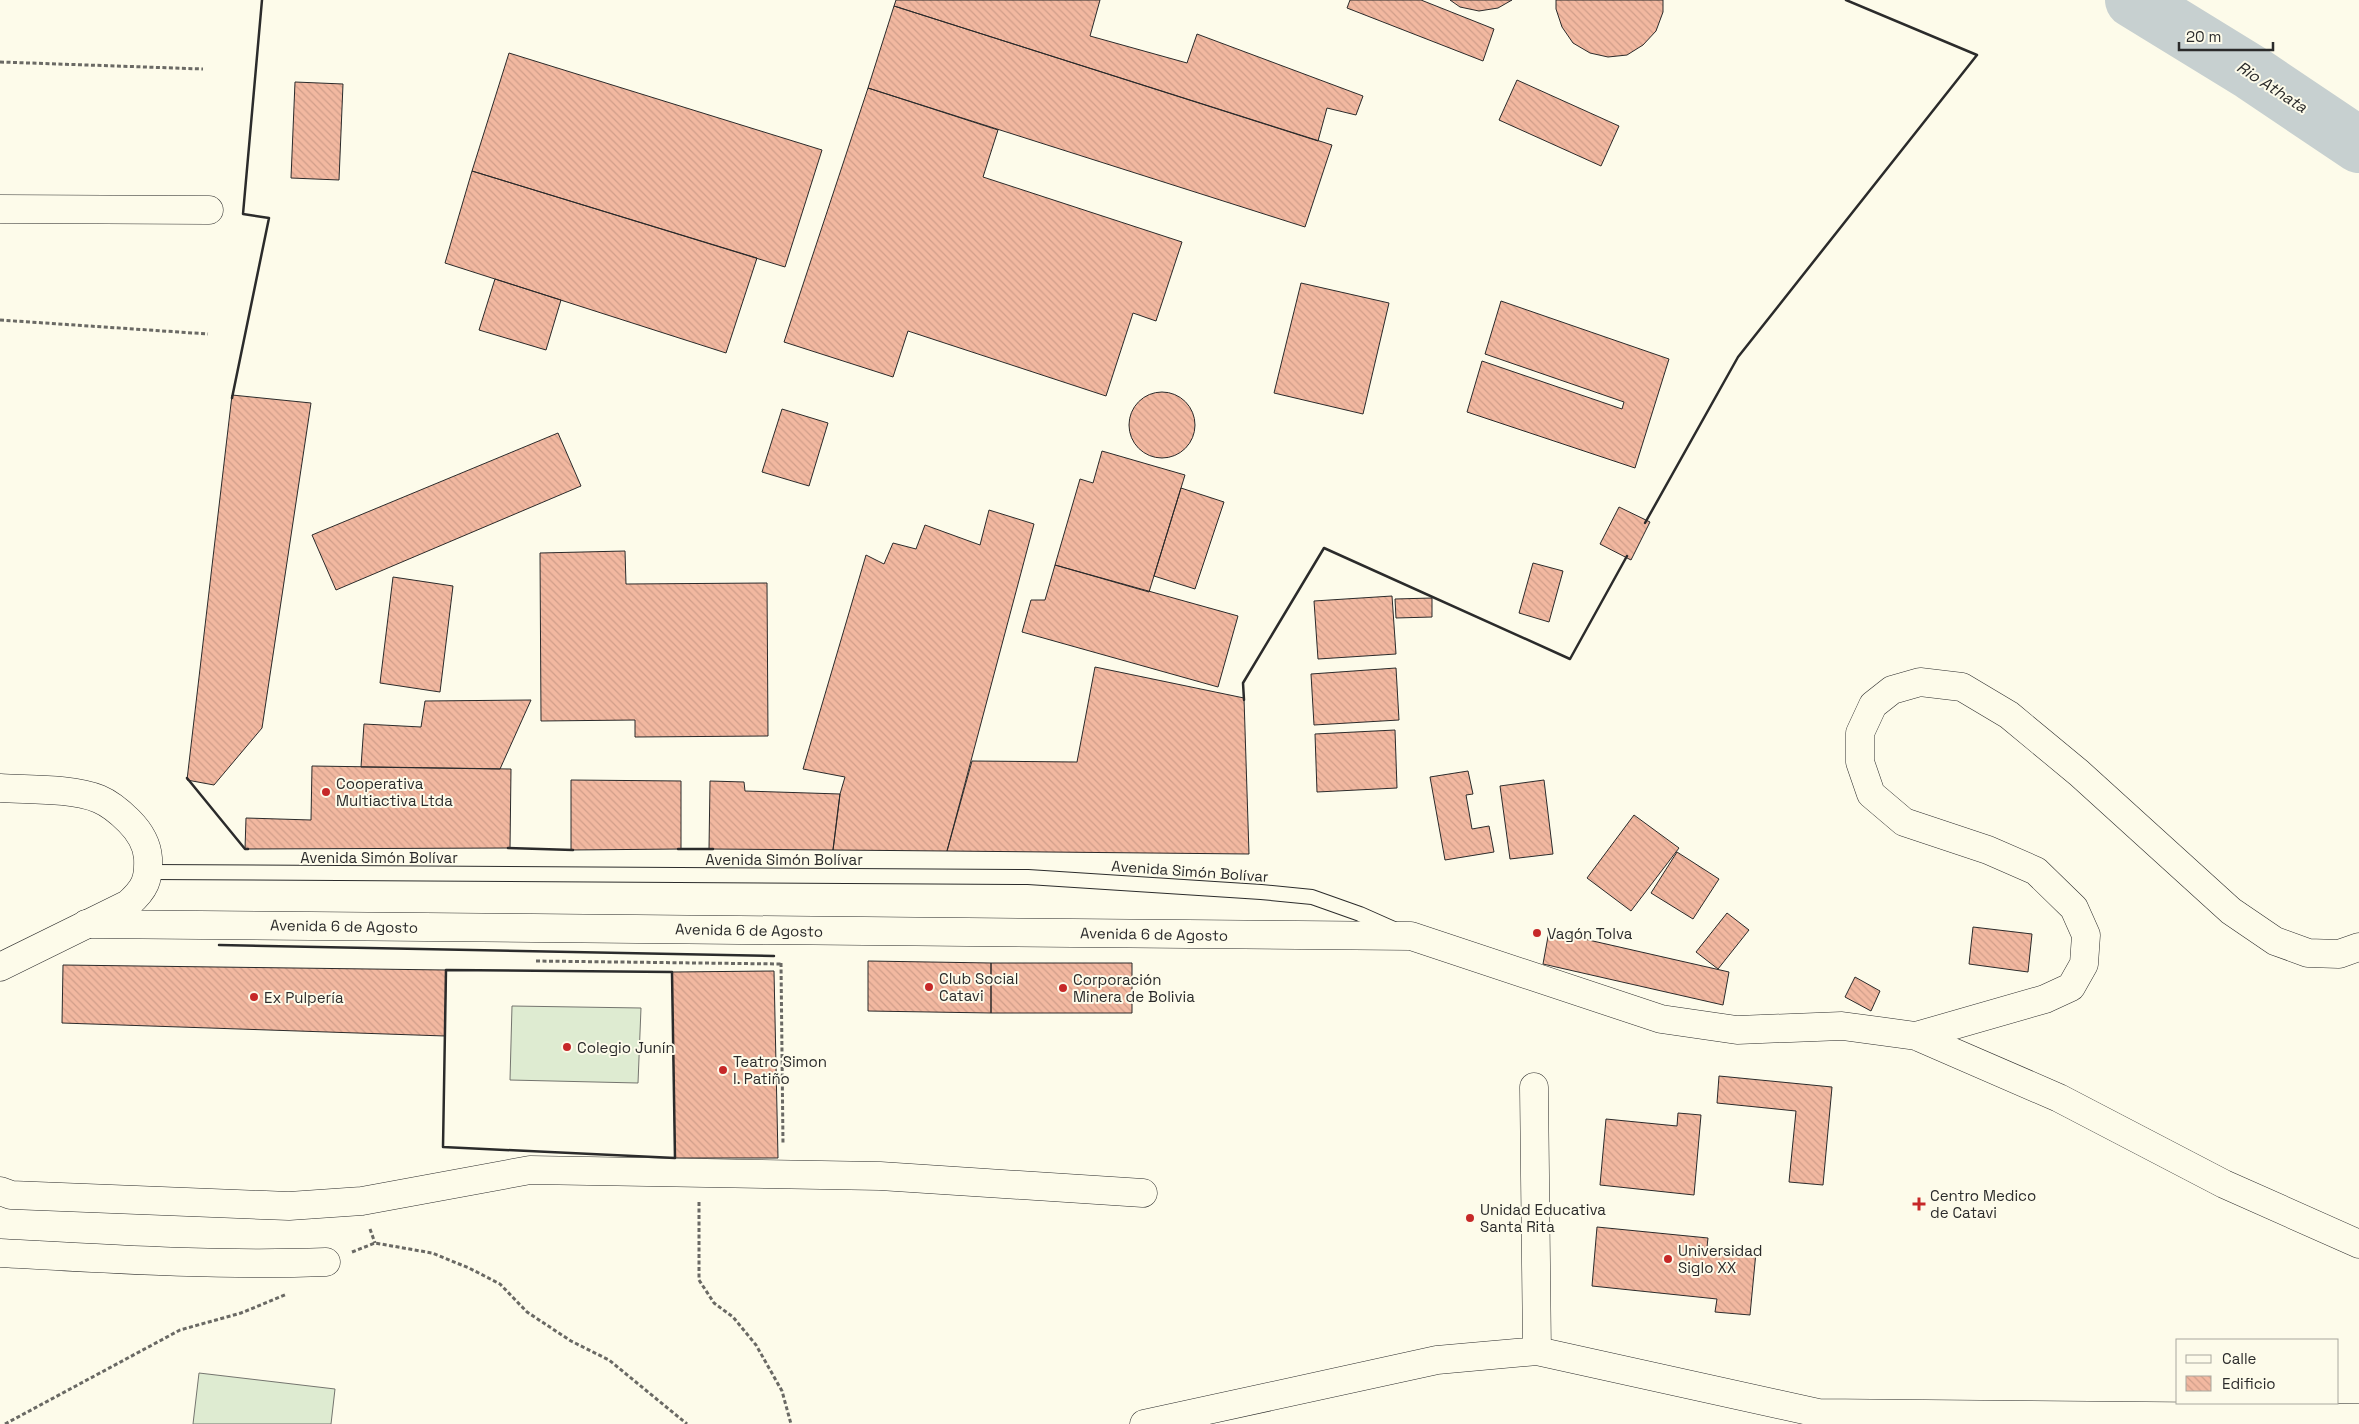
<svg xmlns="http://www.w3.org/2000/svg" width="2359" height="1424" font-family="'Space Grotesk',sans-serif">
	<defs>
		<pattern id="building-back-hatch" width="6" height="6" patternUnits="userSpaceOnUse" patternTransform="scale(1.25)"><rect width="6" height="6" fill="#f2b8a0"/><path d="M-1 5l2 2M0 0l6 6M5-1l2 2" fill="none" stroke="#d09e8a"/></pattern>
	</defs>
	<rect width="100%" height="100%" fill="#fdfbea"/>
	<path fill="#deebd1" stroke="#74746e" d="M512,1006L641,1008L638,1083L510,1080Z
		M199,1373L335,1389L331,1424H193Z"/>
	<g fill="none" stroke-linecap="round" stroke-linejoin="round">
		<path stroke="#c7d0d0" stroke-width="56" d="M2133,0L2252,73L2359,145"/>
	</g>
	<path fill="url(#building-back-hatch)" stroke="#2b2b2b" d="M896,0H1100L1090,36L1187,63L1197,34L1363,96L1356,115L1327,108L1318,141L894,6Z
		M1350,0H1421L1494,29L1483,61L1347,8Z
		M1450,0H1512L1498,8L1479,11L1460,7Z
		M1556,0H1663V12L1656,31L1643,45L1627,55L1608,57L1590,53L1573,43L1562,27L1556,9Z
		M894,6L1332,145L1305,227L868,88Z
		M509,53L822,150L785,267L472,171Z
		M1517,80L1619,126L1601,166L1499,120Z
		M295,82L343,84L339,180L291,178Z
		M868,88L998,130L983,177L1182,242L1156,321L1133,313L1106,396L908,331L893,377L784,342Z
		M472,171L757,258L726,353L445,263Z
		M495,279L561,300L546,350L479,330Z
		M1301,283L1389,303L1363,414L1274,393Z
		M1501,301L1669,359L1635,468L1467,412L1482,361L1622,409L1624,402L1485,354Z
		M1129 425a33 33 0 1 1 66 0a33 33 0 1 1-66 0Z
		M232,395L311,403L262,728L214,785L187,780Z
		M782,409L828,423L809,486L762,472Z
		M558,433L581,486L336,590L312,535Z
		M1102,451L1185,475L1149,592L1055,565L1080,479L1093,483Z
		M1181,488L1224,502L1195,589L1154,576Z
		M1619,507L1650,522L1631,560L1600,544Z
		M989,510L1034,524L947,851L833,850L840,794L845,777L803,769L866,555L884,564L893,543L916,549L925,525L980,545Z
		M625,551L626,584L767,583L768,736L635,737V720L541,721L540,553Z
		M1533,563L1563,571L1549,622L1519,613Z
		M1055,565L1238,616L1218,687L1022,632L1031,600H1045Z
		M393,577L453,586L440,692L380,683Z
		M1392,596L1396,654L1318,659L1314,601Z
		M1432,598V617L1396,618L1395,599Z
		M1095,667L1244,698L1249,854L947,851L972,761L1077,762Z
		M1396,668L1399,720L1314,725L1311,674Z
		M531,700L500,769L361,767L364,724L421,727L425,701Z
		M1395,730L1397,788L1317,792L1315,734Z
		M312,766L511,769L510,848L245,849L246,818L311,820Z
		M1468,771L1473,794L1466,795L1472,829L1489,826L1494,852L1445,860L1430,777Z
		M571,780L681,781V849L571,850Z
		M1544,780L1553,854L1510,859L1500,786Z
		M710,781L744,782L745,791L840,794L833,850L709,849Z
		M1634,815L1679,848L1631,911L1587,878Z
		M1677,852L1719,879L1693,919L1651,893Z
		M1727,913L1749,930L1718,969L1696,952Z
		M1973,927L2032,934L2028,972L1969,964Z
		M1549,931L1729,972L1723,1005L1543,964Z
		M868,961L991,963V1013L868,1011Z
		M991,963H1132V1013H991Z
		M63,965L446,970L445,1036L62,1023Z
		M774,971L778,1158H675L672,972Z
		M1855,977L1880,991L1871,1011L1845,997Z
		M1719,1076L1832,1087L1823,1185L1789,1182L1796,1111L1717,1103Z
		M1678,1113L1701,1115L1694,1195L1600,1185L1606,1119L1677,1126Z
		M1597,1227L1708,1238L1707,1247L1756,1252L1750,1315L1715,1312L1717,1299L1592,1286Z"/>
	<g fill="none" stroke-linecap="round" stroke-linejoin="round">
		<g stroke="#2b2b2b" stroke-width="16">
			<path id="lane" d="M149,872L1028,877L1261,892L1312,897L1360,914L1396,930"/>
		</g>
		<g stroke="#2b2b2b" stroke-width="29">
			<path id="street" d="M0,209L209,210
				M86,924L1411,936L1661,1019L1737,1030L1842,1026L1916,1036L2059,1098L2224,1184L2359,1244
				M1916,1036L2045,999L2071,987L2084,964L2086,935L2074,908L2036,871L1988,850L1904,822L1871,794L1860,762V733L1873,705L1892,690L1920,682L1962,687L2009,715L2079,773L2231,911L2275,941L2308,953L2339,954L2359,947
				M1534,1087L1537,1351
				M0,1191L11,1195L289,1206L362,1201L530,1170L880,1176L1143,1193
				M0,1253C109,1259 217,1266 326,1262
				M1144,1424L1437,1360L1537,1351L1818,1413L2359,1418"/>
		</g>
		<g stroke="#2b2b2b" stroke-width="29">
			<path id="secondary" d="M0,788C29,790 72,788 99,799C111,804 120,812 129,821C139,831 147,844 148,858C149,880 145,889 128,904L0,967"/>
		</g>
		<path stroke="#6a6964" stroke-width="3" stroke-dasharray="4 2.5" stroke-linecap="butt" d="M0,62L203,69
			M0,320L208,334
			M536,961L781,964
			M781,963L783,1144
			M699,1202V1280L714,1303L733,1317L756,1345L782,1391L791,1424
			M370,1229L375,1243
			M352,1252L375,1243L432,1253L469,1268L500,1284L527,1312L571,1341L609,1360L687,1424
			M5,1424L180,1330L241,1313L287,1294"/>
		<use href="#lane" stroke="#fdfbea" stroke-width="14"/>
		<use href="#street" stroke="#fdfbea" stroke-width="28"/>
		<use href="#secondary" stroke="#fdfbea" stroke-width="28"/>
		<path stroke="#2b2b2b" stroke-width="2.5" d="M232,398L269,218L243,214L262,0
			M1645,523L1738,357L1977,55L1846,0
			M1244,700L1243,683L1324,548L1570,659L1627,556
			M187,778L245,849H248
			M508,848L573,850
			M678,849H713
			M219,945L774,956
			M446,970L672,972L675,1158L443,1147Z"/>
	</g>
	<g fill="#c62828" stroke="#fdfbea" stroke-width="2">
		<circle cx="326" cy="792" r="5"/>
		<circle cx="1537" cy="933" r="5"/>
		<circle cx="929" cy="987" r="5"/>
		<circle cx="1063" cy="988" r="5"/>
		<circle cx="254" cy="997" r="5"/>
		<circle cx="567" cy="1047" r="5"/>
		<circle cx="723" cy="1070" r="5"/>
		<path d="M1916.5 1196.5h5v5h5v5h-5v5h-5v-5h-5v-5h5z"/>
		<circle cx="1470" cy="1218" r="5"/>
		<circle cx="1668" cy="1259" r="5"/>
	</g>
	<g text-anchor="middle" dominant-baseline="central" stroke-width="4" stroke-linejoin="round" paint-order="stroke">
		<g font-size="15" fill="#2b2b2b" stroke="#fdfbea" text-anchor="start">
			<text x="336" y="783">Cooperativa<tspan x="336" dy="17">Multiactiva Ltda</tspan></text>
			<text x="1547" y="933">Vagón Tolva</text>
			<text x="939" y="978">Club Social<tspan x="939" dy="17">Catavi</tspan></text>
			<text x="1073" y="979">Corporación<tspan x="1073" dy="17">Minera de Bolivia</tspan></text>
			<text x="264" y="997">Ex Pulpería</text>
			<text x="577" y="1047">Colegio Junín</text>
			<text x="733" y="1061">Teatro Simon<tspan x="733" dy="17">I. Patiño</tspan></text>
			<text x="1930" y="1195">Centro Medico<tspan x="1930" dy="17">de Catavi</tspan></text>
			<text x="1480" y="1209">Unidad Educativa<tspan x="1480" dy="17">Santa Rita</tspan></text>
			<text x="1678" y="1250">Universidad<tspan x="1678" dy="17">Siglo XX</tspan></text>
		</g>
		<g font-size="15" fill="#2b2b2b" stroke="#fdfbea">
			<text x="379" y="857">Avenida Simón Bolívar</text>
			<text x="784" y="859">Avenida Simón Bolívar</text>
			<text transform="translate(1190 871) rotate(4)">Avenida Simón Bolívar</text>
			<text transform="translate(344 926) rotate(1)">Avenida 6 de Agosto</text>
			<text transform="translate(749 930) rotate(1)">Avenida 6 de Agosto</text>
			<text transform="translate(1154 934) rotate(1)">Avenida 6 de Agosto</text>
		</g>
		<g font-size="16" font-style="italic" fill="#2b2b2b" stroke="#fdfbea">
			<text transform="translate(2272 87) rotate(33)">Rio Athata</text>
		</g>
	</g>
	<rect x="2176" y="1339" width="162" height="65" fill="#fdfbea" stroke="#a9a89e"/>
	<rect x="2186" y="1355" width="25" height="8" fill="#fdfbea" stroke="#a9a89e"/>
	<text x="2222" y="1364" font-size="15" fill="#2b2b2b">Calle</text>
	<rect x="2186" y="1376" width="25" height="15" fill="url(#building-back-hatch)" stroke="#a9a89e"/>
	<text x="2222" y="1389" font-size="15" fill="#2b2b2b">Edificio</text>
	<path d="M2179 42v8h94v-8" fill="none" stroke="#2b2b2b" stroke-width="2.5"/>
	<text x="2186" y="42" font-size="15" fill="#2b2b2b" stroke="#fdfbea" stroke-width="4" paint-order="stroke">20 m</text>
</svg>
